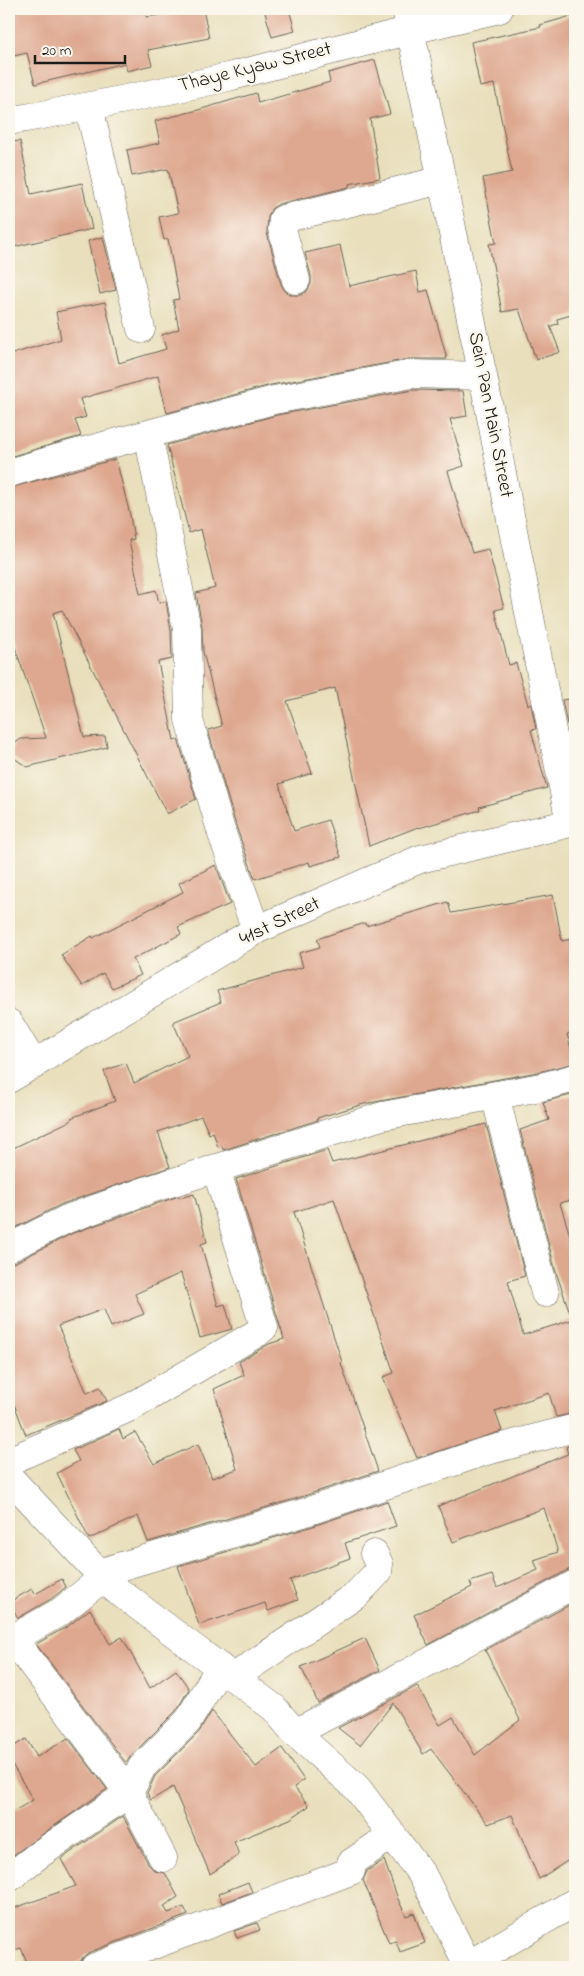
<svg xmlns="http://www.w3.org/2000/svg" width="584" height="1976" font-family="'Indie Flower',sans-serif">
	<rect width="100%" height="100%" fill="#fbf7ec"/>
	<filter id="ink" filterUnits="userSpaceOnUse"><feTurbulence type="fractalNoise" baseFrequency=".02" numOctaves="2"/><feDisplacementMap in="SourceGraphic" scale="10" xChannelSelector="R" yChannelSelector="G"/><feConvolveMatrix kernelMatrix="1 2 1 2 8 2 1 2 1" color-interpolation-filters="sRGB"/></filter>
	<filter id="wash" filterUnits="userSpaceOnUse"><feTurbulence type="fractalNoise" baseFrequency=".0096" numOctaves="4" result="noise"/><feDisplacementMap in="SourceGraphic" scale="20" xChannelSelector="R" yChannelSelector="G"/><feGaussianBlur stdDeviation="1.12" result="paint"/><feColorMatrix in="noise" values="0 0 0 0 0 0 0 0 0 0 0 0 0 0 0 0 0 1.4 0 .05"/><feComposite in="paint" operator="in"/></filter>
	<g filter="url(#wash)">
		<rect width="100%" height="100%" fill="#e9dfbc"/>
		<g id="blocks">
			<path fill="#dea78f" d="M9,9H144L146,17L203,9L209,38L148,50L152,65L127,71L125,63L35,84L27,53L9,57Z
				M264,9H289L295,31L272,37Z
				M575,15V314L557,319L558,324L550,326L560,352L536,360L519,309L502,312L489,244L496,243L483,178L512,172L494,84L480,87L471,42L541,27L540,25Z
				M375,60L390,114L370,119L380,178L349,184V187L279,204L272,208L268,217L267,233L281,284L285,291L292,295H301L307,291L311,284V276L305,253L340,245L349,286L416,271L420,292L428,290L447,359H409L271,385L167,413L158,376L80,399L86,417L75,420L81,436L9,457V355L61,339L56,312L105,302L119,363L166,349L162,335L179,329L173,300L179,299L168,239L164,240L159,217L178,213L168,169L132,176L127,150L160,143L155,121L198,110L256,93L258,103L330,82L328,73Z
				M20,141L31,194L82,183L92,229L9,248V142Z
				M103,237L116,290L100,294L88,241Z
				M413,390L463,391L467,416L450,419L464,466L448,471L472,553L488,549L504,608L495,610L509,665L516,663L528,705L531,704L536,729L531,730L547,788L479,807L480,810L419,828L418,827L369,846L335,688L287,701L312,773L279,784L294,831L328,820L341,857L310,866L309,862L255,879L237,829L208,730L222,726L203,652L202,626L196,593L215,588L201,529L189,533L167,445L277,415Z
				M116,459L130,515L134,539L129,540L140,594L156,590L159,603L166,601L171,631L172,659L158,662L174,740L178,739L196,799L167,814L62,610L53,613L84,737L105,736L107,747L27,767L14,758L12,751L14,744L21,739L46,738L9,630V488Z
				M575,698V722L567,724L562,700Z
				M216,865L230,904L178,927L181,934L133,959L141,975L112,988L103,973L82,986L61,955L92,936L93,938L183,892L179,883Z
				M553,895L562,941L575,938V1032L567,1034L575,1063L538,1072L364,1104L317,1118L318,1120L223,1150L222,1146L218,1147L213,1132L209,1134L201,1116L158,1132L170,1167L62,1204L9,1231V1150L72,1120L71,1118L115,1101L104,1071L126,1063L134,1083L188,1056L173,1022L221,1002L217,991L303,967L299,953L320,947L317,939L365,923L366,926L448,902L451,913Z
				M575,1094V1199L560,1203L575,1252V1315L571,1316L555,1269L520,1130L549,1120L543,1102Z
				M486,1124L525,1276L508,1281L523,1335L575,1319V1413L556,1417L549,1393L495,1411L502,1431L417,1458L383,1377L394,1373L334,1199L294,1212L342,1362L341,1363L378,1471L298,1498L148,1542L138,1516L89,1539L57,1473L79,1461L73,1450L119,1429L123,1439L135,1432L154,1464L198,1444L212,1478L237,1469L214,1389L244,1375L239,1362L269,1344L284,1339L236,1179L327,1150L332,1163Z
				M194,1194L207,1242L201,1244L218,1306L225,1304L232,1329L200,1338L181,1273L135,1294L144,1314L111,1327L104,1309L58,1326L87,1393L100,1387L107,1401L26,1435L9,1391V1264L16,1262L73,1233L153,1205L179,1196L180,1198Z
				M575,1444V1568L568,1570L428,1645L414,1615L472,1587L470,1582L492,1575L497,1588L538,1570L534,1560L558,1552L544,1508L453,1542L438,1506L568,1454L566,1447Z
				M387,1501L396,1526L345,1543L350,1558L290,1580L298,1600L268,1611L265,1603L199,1625L178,1566L307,1528Z
				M62,1579L66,1587L51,1599L18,1618L9,1602L32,1589L35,1594Z
				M575,1602V1856L539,1879L512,1815L488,1824L431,1749L423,1754L393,1703L360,1745L338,1728L417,1686L440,1725L453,1717L475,1755L520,1720L485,1650Z
				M90,1609L110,1644L122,1637L150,1688L176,1670L189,1689L176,1711L131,1756L126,1763L36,1644L68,1626Z
				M365,1638L380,1670L318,1703L301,1667Z
				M212,1711L256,1767L282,1748L304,1780L294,1787L309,1806L290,1819L234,1842L239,1855L210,1874L173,1787L151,1800L147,1793L155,1776L199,1732Z
				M68,1738L107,1789L9,1858V1814L33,1800L9,1759V1749L26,1739L37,1757Z
				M123,1816L149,1865L155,1871L165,1873L178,1897L164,1906L168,1913L184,1907L188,1915L90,1952L83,1957L81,1961L64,1967H29L21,1948L9,1952V1910L76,1886L61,1859Z
				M384,1860L398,1899L406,1916L414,1913L425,1943L400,1952L396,1941L389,1943L363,1880L367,1871Z
				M248,1882L252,1892L222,1903L218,1894Z
				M257,1923L260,1930L237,1938L234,1931Z"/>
		</g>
	</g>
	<g filter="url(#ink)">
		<use href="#blocks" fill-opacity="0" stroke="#646054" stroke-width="1"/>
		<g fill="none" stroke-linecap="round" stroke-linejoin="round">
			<g stroke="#646054" stroke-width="29">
				<path id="minor" d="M406,9L483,376L570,823
					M89,107L141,329
					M9,121C82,108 155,94 228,77C318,54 408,30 499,9
					M296,280L282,229L283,219L442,180
					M148,434L187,629L189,720L222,834L256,930
					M9,473L59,458L274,400L412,374L483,376
					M9,1023L34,1065
					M495,1095L545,1293
					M9,1248L67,1219L148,1190L382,1116L541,1087L575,1078
					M9,1461L133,1406L257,1333L264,1327L216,1168
					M9,1477L110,1585L274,1708L295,1733L357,1788L423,1876L469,1967
					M98,1573L303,1513L483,1452L575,1428
					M13,1639L129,1793L163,1858
					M9,1641L60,1612L103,1578
					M234,1677L356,1595L378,1572L379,1564L374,1554
					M295,1733L575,1584
					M9,1878L37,1856L129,1793L142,1767L188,1721L220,1667
					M468,1965L575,1902
					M95,1967L351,1871V1863L392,1835"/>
			</g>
			<g stroke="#646054" stroke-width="29">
				<path id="major" d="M9,1079L256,930L420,859L575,822"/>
			</g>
			<use href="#minor" stroke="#fff" stroke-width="28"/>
			<use href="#major" stroke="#fff" stroke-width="28"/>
		</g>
	</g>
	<g text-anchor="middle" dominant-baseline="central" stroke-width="4.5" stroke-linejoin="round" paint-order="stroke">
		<g font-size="20" fill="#1c1c1c" stroke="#fbf7ec">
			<text transform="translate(255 68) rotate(-14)">Thaye Kyaw Street</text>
			<text transform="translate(490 415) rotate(79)">Sein Pan Main Street</text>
			<text transform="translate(280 922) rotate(-26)">41st Street</text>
		</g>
	</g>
	<rect width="584" height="1976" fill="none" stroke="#fbf7ec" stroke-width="30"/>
	<path d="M35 55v8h90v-8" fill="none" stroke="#1c1c1c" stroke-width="2.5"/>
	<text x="42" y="55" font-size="15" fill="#1c1c1c" stroke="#fbf7ec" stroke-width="4" paint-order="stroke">20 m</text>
</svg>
